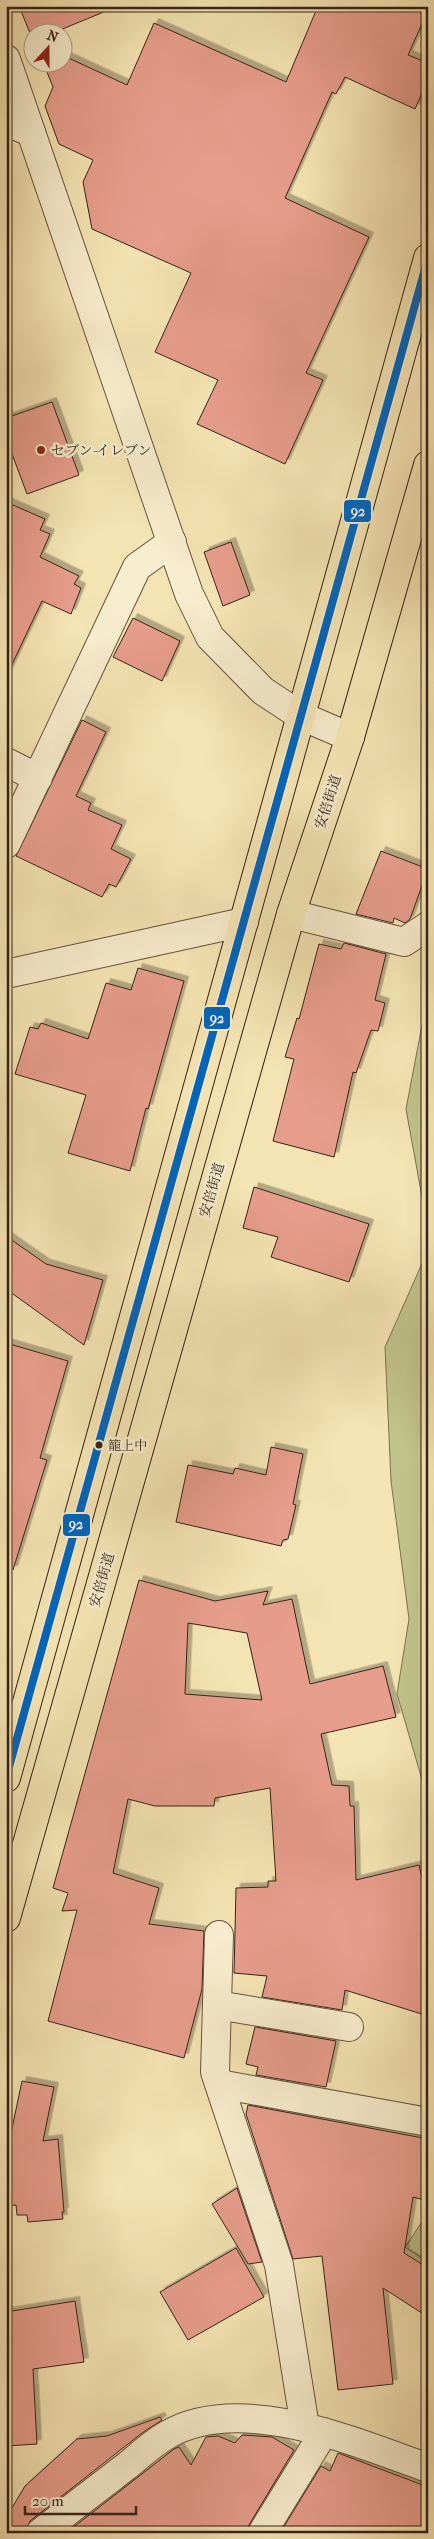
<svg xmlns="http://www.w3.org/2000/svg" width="434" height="2539" font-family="'IM FELL French Canon','Noto Serif JP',serif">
	<defs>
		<filter id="shadow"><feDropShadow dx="4.5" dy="-4.5" stdDeviation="0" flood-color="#0004"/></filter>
	</defs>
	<rect width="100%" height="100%" fill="#f5e4b3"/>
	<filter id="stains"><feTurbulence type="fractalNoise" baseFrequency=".004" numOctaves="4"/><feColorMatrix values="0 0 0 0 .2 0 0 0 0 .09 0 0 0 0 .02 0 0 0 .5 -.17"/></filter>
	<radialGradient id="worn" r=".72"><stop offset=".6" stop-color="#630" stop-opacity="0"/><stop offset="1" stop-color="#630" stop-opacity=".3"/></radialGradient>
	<path fill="#c0c38a" stroke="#7a7250" d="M428,994V1230L406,1109Z
		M428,1250V1800L397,1694L409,1619L391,1481L385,1347Z
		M428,2213V2262L405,2247Z"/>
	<path fill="#e79d8c" stroke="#352217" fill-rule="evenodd" filter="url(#shadow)" d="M19,6H116V7L55,32H32V38Z
		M318,6H407L426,15L408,55L428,63V79L415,109L345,77L336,94L332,92L285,198L369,237L306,373L323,380L285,464L197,424L218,380L155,352L191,273L92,229L83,182L93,160L59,144L45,106L53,87L43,62H62V55L127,85L154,23L286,82Z
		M52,402L79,475L27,494L6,438V418Z
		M6,502L45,519L40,530L50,534L40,557L79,576L74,584L81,588L71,614L42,601L6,677Z
		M231,542L250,595L223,606L204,552Z
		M133,618L180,641L162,681L113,657Z
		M82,720L106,732L76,796L91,803L88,810L122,825L111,849L131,859L116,887L109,884L102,897L16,856Z
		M381,851L428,869L410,919L405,923L394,918L393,923L356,914Z
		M344,943L386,954L375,1000L385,1003L378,1031L371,1030L356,1073L353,1072L334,1157L273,1141L294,1059L285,1057L297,1018L299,1019L319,944L341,949Z
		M138,968L184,981L148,1109L146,1108L130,1171L68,1153L86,1095L15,1074L30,1027L38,1029L41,1023L88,1039L106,983L131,990Z
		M254,1187L369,1224L349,1282L271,1257L278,1237L243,1228Z
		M6,1236L46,1264L103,1280L84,1345L6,1289Z
		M6,1343L68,1361L40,1458L47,1460L13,1570L6,1569Z
		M271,1447L303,1454L293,1504L296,1505L288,1539L283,1540L281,1546L176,1522L188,1465L233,1474L235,1468L266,1475Z
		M139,1580L215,1601L268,1591L263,1605L292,1599L310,1684L383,1666L396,1717L321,1734L332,1785L349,1786L350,1806H354L356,1880L419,1865L428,1903V2016L345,1990L342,2010L262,1997L267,1976L234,1973L236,1888L268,1887V1881H276L270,1788L215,1798L214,1806H155L128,1799L113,1873L159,1888L149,1924L204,1931L202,1989L184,2058L48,2021L77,1910L62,1911L68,1893L53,1888ZM188,1623L247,1633L262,1700L185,1694Z
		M255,2027L336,2041L326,2087L256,2075L258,2067L246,2064Z
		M22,2081L54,2087L43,2141L58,2139L64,2212H62L63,2219L28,2222L27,2215H17L16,2205L6,2206V2157Z
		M248,2105L428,2139V2201L413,2197L404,2253L428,2268V2317L383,2288L393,2384L338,2390L322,2256L293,2259L246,2114Z
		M237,2188L262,2262L248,2264L212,2204Z
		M236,2248L264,2297L188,2340L160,2292Z
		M75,2301L84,2362L33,2369L37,2444L6,2446V2312Z
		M160,2417L162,2420L142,2433L30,2521L25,2533H6V2518L25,2486L77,2439L107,2436Z
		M242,2435L272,2437L294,2450L249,2525L246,2533H66L174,2449L179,2447L191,2465L206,2437L218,2436L235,2443Z
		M338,2453L428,2487V2533H280L321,2466L330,2471Z"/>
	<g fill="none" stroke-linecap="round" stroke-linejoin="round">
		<g stroke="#65523e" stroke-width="30">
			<path id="minor" d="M6,122L31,132
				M6,762L38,778
				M6,844L137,567L172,542
				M291,914L404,942L428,926
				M219,1935L215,2072L279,2265L305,2427
				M217,2005L349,2027
				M219,2084L428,2122
				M40,2533C69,2510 98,2488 128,2465C140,2455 153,2443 167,2435C240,2392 355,2442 428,2468
				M262,2533L324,2432"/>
		</g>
		<g stroke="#65523e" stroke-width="30">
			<path id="tertiary" d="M6,59L189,594L210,637L263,691L301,716L350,737
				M6,974L244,922"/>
		</g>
		<g stroke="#352217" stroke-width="30">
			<path id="primary" d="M6,1778L428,258
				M6,1918L291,914L350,737L428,465"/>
		</g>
		<use href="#minor" stroke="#f8edce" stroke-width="28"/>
		<use href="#tertiary" stroke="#f8edce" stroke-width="28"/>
		<use href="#primary" stroke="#f5e4b3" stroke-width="28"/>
		<g stroke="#f8edce" stroke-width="11">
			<path id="bus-1" d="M6,1778L428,258"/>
		</g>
		<use href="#bus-1" stroke="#0065bd" stroke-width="8"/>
	</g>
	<circle fill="#8f2418" stroke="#f8edce" stroke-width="2" cx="41" cy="450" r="5"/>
	<circle fill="#352217" stroke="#f8edce" stroke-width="2" cx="99" cy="1445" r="4.5"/>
	<g text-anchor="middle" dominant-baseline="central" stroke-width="5" stroke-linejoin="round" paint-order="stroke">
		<g font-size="13" fill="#352217" stroke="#f8edce" text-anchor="start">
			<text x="108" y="1445">籠上中</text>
		</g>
		<g font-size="14" fill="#352217" stroke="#f8edce" text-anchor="start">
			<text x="51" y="450">セブン-イレブン</text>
		</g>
		<g font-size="14" fill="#352217" stroke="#f8edce">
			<text transform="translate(328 802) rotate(-72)">安倍街道</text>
			<text transform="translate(212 1190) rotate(-74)">安倍街道</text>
			<text transform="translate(102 1580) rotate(-74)">安倍街道</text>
		</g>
	</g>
	<g stroke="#f8edce" stroke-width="2">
		<rect x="343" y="499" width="29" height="24" rx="5" fill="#0065bd"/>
		<rect x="203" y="1006" width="28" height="24" rx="5" fill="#0065bd"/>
		<rect x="62" y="1513" width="29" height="24" rx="5" fill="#0065bd"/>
	</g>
	<g font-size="14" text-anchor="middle" font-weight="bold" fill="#fff">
		<text x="358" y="516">92</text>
		<text x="217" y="1023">92</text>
		<text x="76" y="1529">92</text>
	</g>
	<rect width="434" height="2539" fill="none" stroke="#f5e4b3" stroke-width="25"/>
	<rect x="8" y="8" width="419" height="2524" fill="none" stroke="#352217" stroke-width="2.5"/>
	<rect x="12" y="12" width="409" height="2514" fill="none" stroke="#352217"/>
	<g transform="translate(48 48) rotate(21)"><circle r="24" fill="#f8edce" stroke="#aa9c85"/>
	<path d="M0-4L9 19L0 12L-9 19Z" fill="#8f2418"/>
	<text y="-8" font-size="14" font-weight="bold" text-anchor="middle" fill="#352217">N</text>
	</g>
	<path d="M25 2506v8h111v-8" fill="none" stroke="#352217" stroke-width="2.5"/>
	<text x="32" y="2506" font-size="15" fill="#352217" stroke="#f8edce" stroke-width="4" paint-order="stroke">20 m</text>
	<rect width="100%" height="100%" filter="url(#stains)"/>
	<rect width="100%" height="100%" fill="url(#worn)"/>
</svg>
